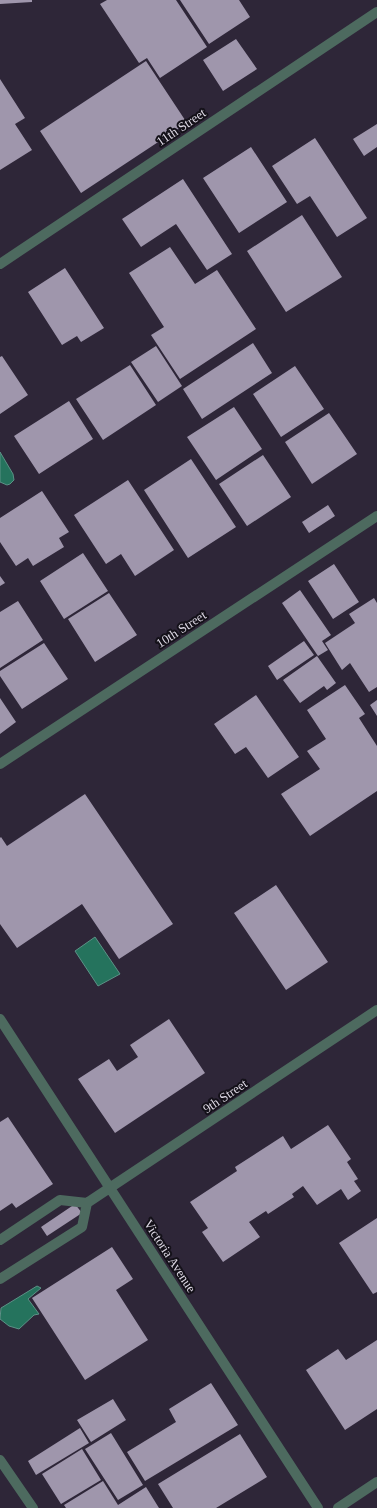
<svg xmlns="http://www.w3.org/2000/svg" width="377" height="1508" font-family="'Times New Roman',serif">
	<rect width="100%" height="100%" fill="#2e2638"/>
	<path fill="#25735d" stroke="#5c9186" d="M0,452L13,474L14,480L10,484L7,485L0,482Z
		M95,937L120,974L98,986L75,951Z
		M37,1286L41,1288L28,1299L39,1314L34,1315L19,1329L9,1326L0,1319L1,1308Z"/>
	<path fill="#9f96ac" d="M0,0H32V2L0,4Z
		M107,0H176L207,47L160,78L147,58L139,63L100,4Z
		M180,0H239L250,17L209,44Z
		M236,39L257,69L223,91L203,60Z
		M146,61L187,123L81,193L40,131Z
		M0,79L25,118L15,124L32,150L0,170Z
		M377,124V147L364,156L353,139Z
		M315,138L367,218L337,237L310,196L297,204L272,166Z
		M251,147L287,202L239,233L203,178Z
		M183,179L232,254L207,270L176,224L141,247L122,219Z
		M302,215L342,277L286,312L247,251Z
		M170,247L195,284L217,270L256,329L180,379L151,335L164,327L129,273Z
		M65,268L104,328L81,342L77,336L62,345L28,292Z
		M253,343L272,373L202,419L183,389Z
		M156,346L182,386L158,402L131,362Z
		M2,356L28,395L0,414V357Z
		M130,365L156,405L103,440L76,399Z
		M295,366L324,409L281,437L253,394Z
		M69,401L93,439L39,474L14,436Z
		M234,407L262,449L216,480L187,437Z
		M329,413L357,454L312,484L285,442Z
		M263,455L291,497L247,526L219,484Z
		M191,459L236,527L188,558L144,490Z
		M128,480L174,550L135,576L121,554L106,564L74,515Z
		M42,491L69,532L59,538L64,547L33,566L28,558L16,566L0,542V518Z
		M328,505L335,516L309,533L302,522Z
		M83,553L108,591L64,619L40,581Z
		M334,564L359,602L333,619L308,581Z
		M0,576L5,583L0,586Z
		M300,590L331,635L322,641L328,650L318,656L282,603Z
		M109,593L137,635L95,662L68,619Z
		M374,598L377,603V687L369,692L350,663L342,670L325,643L355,623L349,614Z
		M18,601L43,640L0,668V612Z
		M304,641L314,655L277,680L268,666Z
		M44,643L68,679L22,709L0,676V671Z
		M317,656L336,683L327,690L324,686L300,703L283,680Z
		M345,685L365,714L359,718L377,746V791L310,836L281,794L320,769L307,751L326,739L307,710Z
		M256,695L299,757L268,778L246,747L235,754L214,724Z
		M0,698L16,722L0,734Z
		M377,700V716L370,705Z
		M85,794L173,924L119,959L82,904L17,948L0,924V838L1,837L7,846Z
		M276,885L328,962L286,990L234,913Z
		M169,1019L205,1073L115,1133L78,1079L109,1059L117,1071L138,1057L130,1045Z
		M8,1117L53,1184L16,1208L12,1203L0,1211V1122Z
		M328,1125L351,1159L347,1162L358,1179L354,1181L361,1191L348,1200L341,1189L317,1205L303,1186L292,1194L294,1197L268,1214L266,1211L249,1222L260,1237L223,1262L202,1232L208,1228L190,1202L237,1171L235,1167L283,1136L291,1149Z
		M75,1204L82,1213L47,1236L41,1227Z
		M377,1218V1292L373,1294L339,1243Z
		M112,1247L133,1279L116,1290L148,1340L85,1380L32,1298Z
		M377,1340V1409L345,1430L306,1370L338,1349L346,1360Z
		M211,1383L238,1425L145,1481L127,1452L176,1422L169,1409Z
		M113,1399L126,1420L91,1442L77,1420Z
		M80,1428L89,1443L36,1475L28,1461Z
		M111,1433L143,1485L118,1500L85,1449Z
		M240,1434L267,1477L216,1508H173L158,1484Z
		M82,1449L101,1480L61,1504L42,1474Z
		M103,1481L118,1505L146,1487L159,1508H66L64,1505Z"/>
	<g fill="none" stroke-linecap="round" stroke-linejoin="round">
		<path stroke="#4d6a5f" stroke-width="10" d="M0,264L377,12
			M0,764L377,516
			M0,1019L318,1508
			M0,1240L60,1200L87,1203L377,1010
			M0,1279L82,1227L87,1203
			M0,1460L33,1508
			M338,1508L377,1482"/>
	</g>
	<g text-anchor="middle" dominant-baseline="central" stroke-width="4" stroke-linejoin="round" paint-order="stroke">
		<g font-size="13" fill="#ddd8e4" stroke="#141119">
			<text transform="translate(181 127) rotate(-34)">11th Street</text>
			<text transform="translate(181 629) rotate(-33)">10th Street</text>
			<text transform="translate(225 1096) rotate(-34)">9th Street</text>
			<text transform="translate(170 1256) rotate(57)">Victoria Avenue</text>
		</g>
	</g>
</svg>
